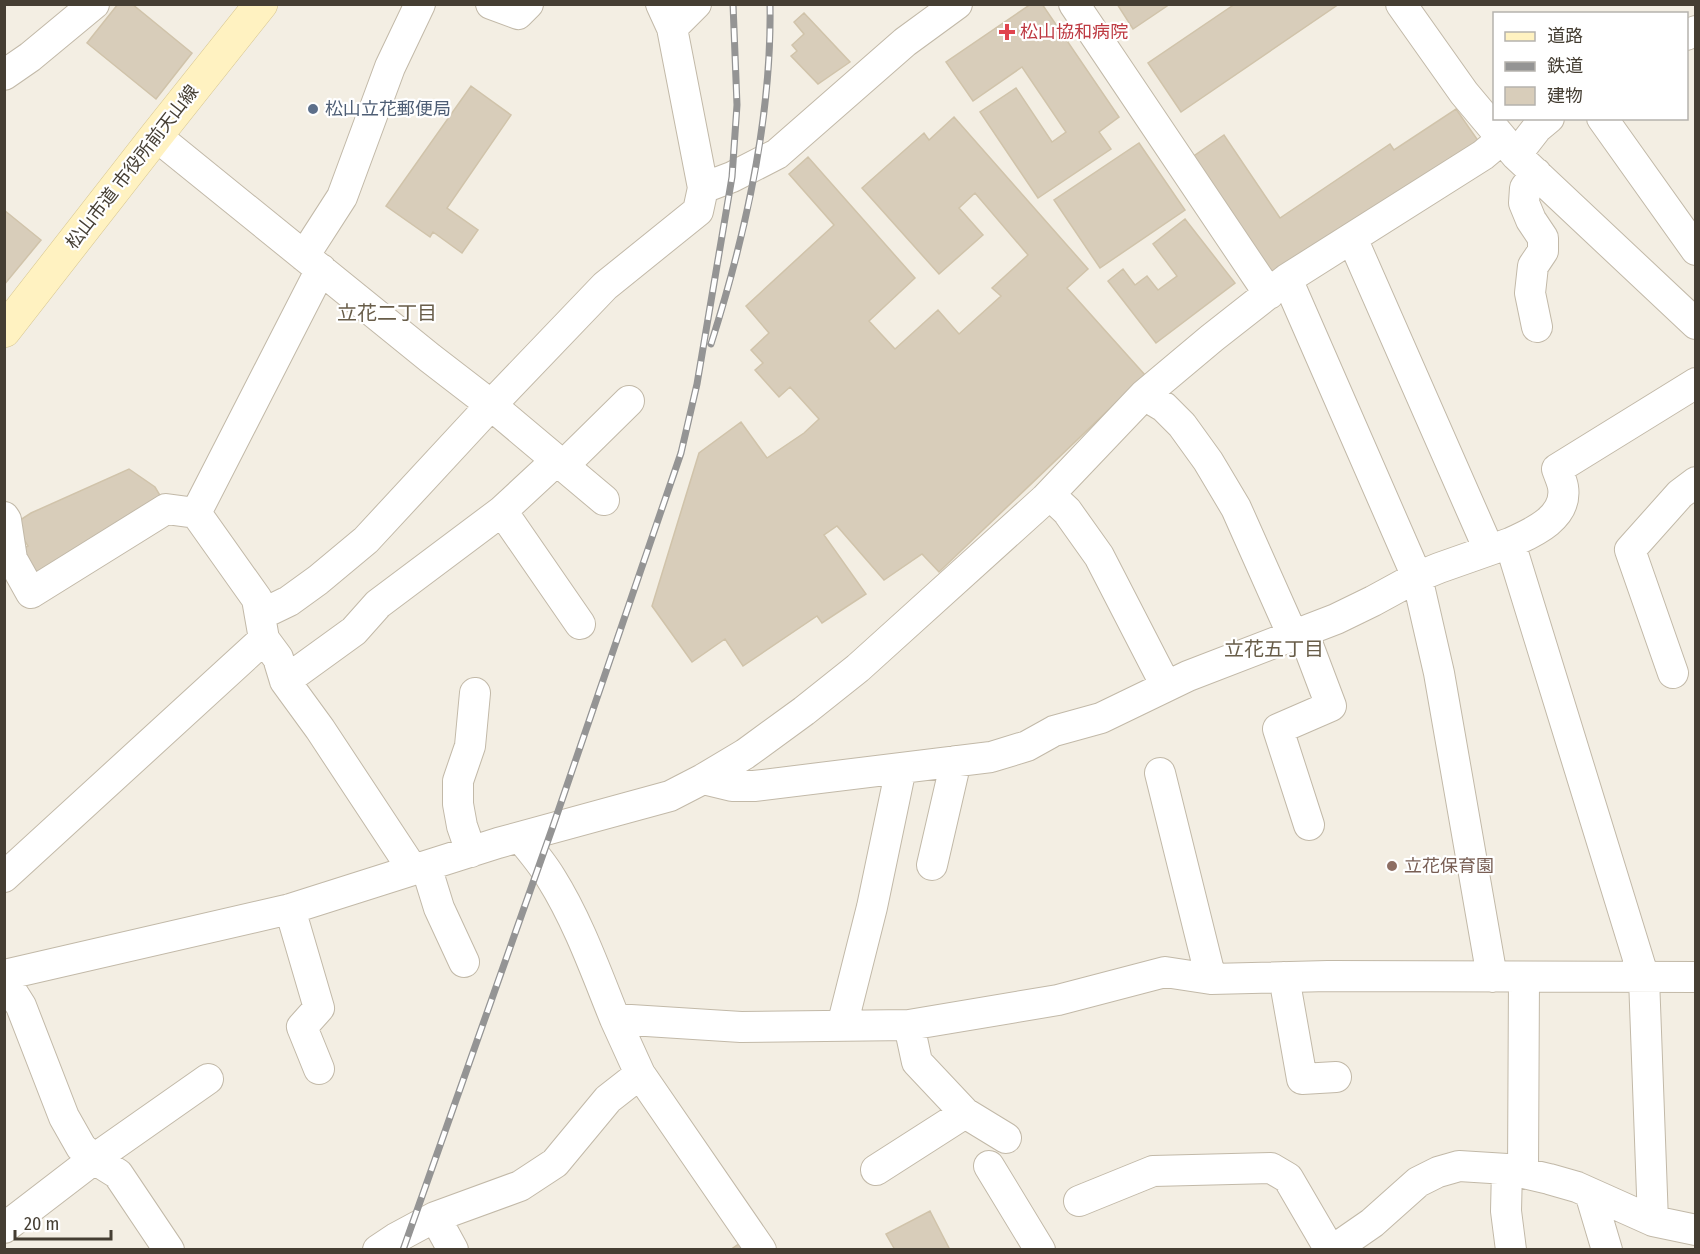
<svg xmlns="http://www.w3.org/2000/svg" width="1700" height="1254" font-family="'Fira Sans Condensed','Noto Sans JP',sans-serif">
	<rect width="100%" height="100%" fill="#f3eee3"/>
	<path fill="#d8cdba" stroke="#d0c3aa" stroke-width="1.5" d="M118,4H132L192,53L156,99L87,43Z
		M1031,4H1042L1119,117L1099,132L1111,149L1038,198L980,112L1016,88L1052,142L1066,132L1022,67L973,101L946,62Z
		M1117,4H1170L1133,29Z
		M1235,4H1339L1181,112L1148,63Z
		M804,13L850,62L818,84L791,56L797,51L792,45L804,34L794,22Z
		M471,86L511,115L447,208L478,230L462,253L433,232L430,237L386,206Z
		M1456,109L1479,142L1269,282L1188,160L1224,135L1280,218L1390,144L1394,150Z
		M954,117L1088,269L1067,288L1145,375L939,572L922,554L884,580L837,526L824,535L866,594L822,623L817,616L743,666L725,639L692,662L652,606L699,453L741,422L767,458L804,433L819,419L790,387L779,397L755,370L763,363L751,350L769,333L746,306L834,225L789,174L808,157L915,278L869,321L895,349L938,310L959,334L1001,296L992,288L1028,255L975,193L959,208L983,235L939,274L862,188L924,133L929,140Z
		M1139,143L1185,210L1100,268L1054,200Z
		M4,210L41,240L4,285Z
		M1185,219L1235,283L1156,343L1108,281L1123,269L1135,285L1147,276L1158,290L1177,276L1153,244Z
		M129,469L155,487L164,502L38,580L21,550L28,546L14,524L31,513Z
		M930,1211L950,1250H895L886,1234Z
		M746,1239L753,1250H730Z"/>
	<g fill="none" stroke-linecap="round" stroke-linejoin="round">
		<g stroke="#c2b9a8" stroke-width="32">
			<path id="street" d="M491,4L518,14L528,4
				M1074,4L1269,294
				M1401,4L1464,93L1516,155L1696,324
				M672,28L696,4
				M1686,35L1696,31
				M4,75L30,57L94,4
				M1602,118L1696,250
				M156,136L430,358L491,405L604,500
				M1516,155L1537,128L1549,118
				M1536,173L1525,188L1524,203L1531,220L1543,238V251L1533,266L1530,293L1537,327
				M703,188L732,177L777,154L905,42L957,4
				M1352,238L1489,550
				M304,256L342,197L390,67L420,4
				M321,269L196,513L257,599L264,639L278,658L285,681L320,729L413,870
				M1287,279L1417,577L1439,568L1510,543L1644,978L1653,1221
				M1144,395L1164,407L1182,425L1208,461L1236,508L1293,636
				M564,465L629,401
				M1050,495L1067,511L1099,556L1166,686
				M502,511L580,624
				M4,517L6,520L12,559L31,593L166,509L196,513
				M1510,543C1532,533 1568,518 1563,487C1562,481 1559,475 1557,469L1696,383
				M260,615L289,601L318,580L366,540L491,405L605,286L698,211L703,188L672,28L661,4
				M1303,632L1331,706L1278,729L1309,825
				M1673,673L1630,550L1680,494L1696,482
				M285,681L354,631L378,604L502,511L557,460
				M1160,773L1211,979
				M703,779L732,786H754L991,757L1027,746L1054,731L1101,718L1188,676L1336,619L1373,601L1417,577L1439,673L1492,977
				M520,837C531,850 542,863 551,878C578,921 596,972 615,1019L741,1027L909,1025L1058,1000L1165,972L1211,979L1328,976L1696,977
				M471,852L462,826L458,804V781L470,746L475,693
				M932,865L956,761
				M426,866L439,908L464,962
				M4,877L264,639
				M290,909L319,1008L302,1027L319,1069
				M4,975L290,909L498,843L670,796L703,779L745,754L804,711L858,668L1045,499L1144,395L1212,338L1287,279L1483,155L1502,139
				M1284,977L1302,1079L1336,1077
				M4,979L21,1006L64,1117L81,1147L94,1159L118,1174L169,1250
				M909,1025L917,1062L965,1113L1006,1138
				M842,1026L872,907L901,768
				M640,1074L761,1250
				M989,1166L1040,1250
				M1507,1169L1506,1211L1511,1250
				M876,1170L965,1113
				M1523,1172L1524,977
				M1590,1193L1607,1250
				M1079,1201L1153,1171L1271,1168L1288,1178L1330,1250
				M435,1217L453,1250
				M4,1228L94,1159L208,1079
				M378,1250L396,1238L435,1217L520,1186L555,1163L608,1099L640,1074L615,1019
				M1333,1250L1372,1223L1418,1182L1438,1172L1459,1166L1507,1169L1549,1179L1577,1187L1653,1221L1696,1230"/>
		</g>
		<g stroke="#d6c58f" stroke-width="34">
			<path id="secondary" d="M4,331L156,136L261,4"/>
		</g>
		<use href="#street" stroke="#fff" stroke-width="30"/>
		<use href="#secondary" stroke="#fff2c1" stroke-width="33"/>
		<g stroke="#949494" stroke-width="7">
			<path id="rail" d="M711,344C745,237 772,118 770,4
				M403,1250L552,829L681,453L697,384L732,177L737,105L733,4"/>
		</g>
		<use href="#rail" stroke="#fff" stroke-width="4.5" stroke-dasharray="14" stroke-linecap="butt"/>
	</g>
	<path fill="#e0444e" stroke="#fff" stroke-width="2" d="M1004 23h6v6h6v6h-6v6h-6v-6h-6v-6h6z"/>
	<circle fill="#5c6f8a" stroke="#fff" stroke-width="2" cx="313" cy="109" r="6"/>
	<circle fill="#8d6e63" stroke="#fff" stroke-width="2" cx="1392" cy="866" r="6"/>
	<g text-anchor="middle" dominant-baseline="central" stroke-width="4.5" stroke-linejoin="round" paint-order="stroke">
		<g font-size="18" fill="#be3a42" stroke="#fff" text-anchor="start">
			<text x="1020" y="32">松山協和病院</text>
		</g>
		<g font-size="18" fill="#4e5e75" stroke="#fff" text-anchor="start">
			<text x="325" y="109">松山立花郵便局</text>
		</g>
		<g font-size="18" fill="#453e33" stroke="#fff">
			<text transform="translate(132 167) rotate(-52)">松山市道 市役所前天山線</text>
		</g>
		<g font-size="18" fill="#785e54" stroke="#fff" text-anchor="start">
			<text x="1404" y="866">立花保育園</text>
		</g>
		<g font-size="20" fill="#685d49" stroke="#fff">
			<text x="387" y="313">立花二丁目</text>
			<text x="1274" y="649">立花五丁目</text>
		</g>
	</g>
	<rect width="1700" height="1254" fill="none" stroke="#453e33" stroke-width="12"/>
	<rect x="1493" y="12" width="195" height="108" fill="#ffffff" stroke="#b5b2ad" stroke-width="1.5"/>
	<rect x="1505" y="32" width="30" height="9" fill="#fff2c1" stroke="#b5b2ad" stroke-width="1.5"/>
	<text x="1547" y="42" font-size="18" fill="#453e33">道路</text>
	<rect x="1505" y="62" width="30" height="9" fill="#949494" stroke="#b5b2ad" stroke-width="1.5"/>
	<text x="1547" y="72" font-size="18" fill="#453e33">鉄道</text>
	<rect x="1505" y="87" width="30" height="18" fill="#d8cdba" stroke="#b5b2ad" stroke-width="1.5"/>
	<text x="1547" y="102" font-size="18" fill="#453e33">建物</text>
	<path d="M15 1230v9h96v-9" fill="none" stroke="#453e33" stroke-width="3"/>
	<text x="24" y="1230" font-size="18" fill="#453e33" stroke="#ffffff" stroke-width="4.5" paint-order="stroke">20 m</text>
</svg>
